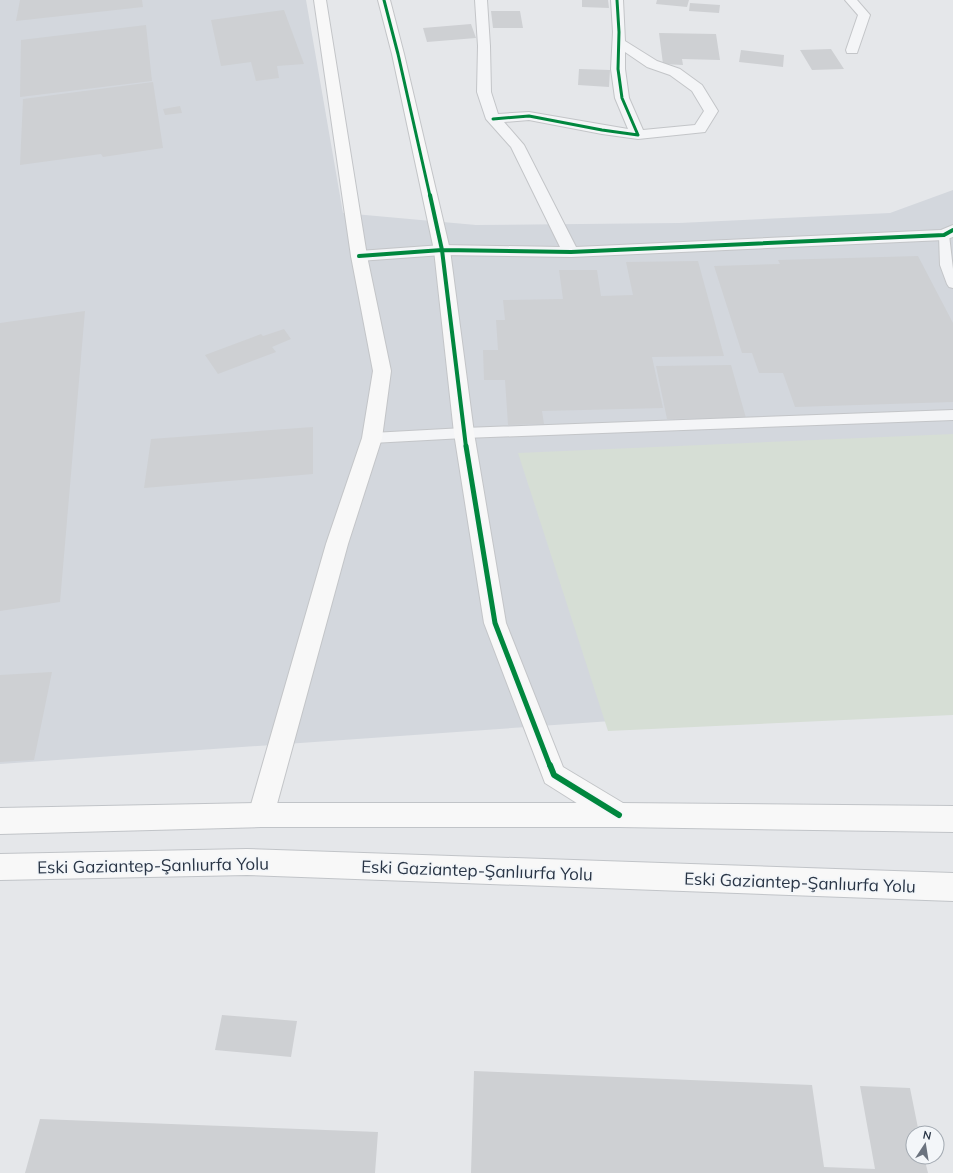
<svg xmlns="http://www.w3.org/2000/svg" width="953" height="1173" font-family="Mulish,sans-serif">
	<rect width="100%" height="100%" fill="#e5e7ea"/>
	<path fill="#d3d7dd" d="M0,0H306L343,213L476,225L679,223L890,213L953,190V697L0,764Z"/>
	<path fill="#d6ded5" d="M953,434V715L608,731L518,453Z"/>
	<path fill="#ced0d3" d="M20,0H142L143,7L16,21Z
		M582,0H608L609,8L582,7Z
		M657,0H689L687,7L656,4Z
		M690,3L720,5L719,13L689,11Z
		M284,10L304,64L277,66L279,78L256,81L251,62L221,66L211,20Z
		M491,11H520L523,28H493Z
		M471,24L476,38L427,42L423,28Z
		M146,25L152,81L20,97L21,40Z
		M659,33L716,34L720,60L682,59L683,65L663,64Z
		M831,49L844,69L812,70L800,50Z
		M741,50L784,55L783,67L739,62Z
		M579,69L610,70L609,87L578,85Z
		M153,82L163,148L103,157L101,154L20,165L23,99Z
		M180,106L182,113L165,115L163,109Z
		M918,256L953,323V402L795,407L783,373H759L752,353H742L714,266L780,264L778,260Z
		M698,261L724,356L652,357L663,408L542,411L544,424L508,425L505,380H484L483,350H498L496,320H505L503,300L563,299L559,270H597L601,296L633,295L626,262Z
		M85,311L60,602L0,611V323Z
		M284,329L291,339L272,347L276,352L218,374L205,355L261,334L263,336Z
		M731,365L746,418L667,419L656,366Z
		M313,427V474L144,488L151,439Z
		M52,672L34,760L0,762V675Z
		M222,1015L297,1021L291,1057L215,1050Z
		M474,1071L812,1085L824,1167L875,1169L860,1086L910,1088L919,1133H913V1157H924L928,1173H471Z
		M40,1119L378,1132L375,1173H25Z"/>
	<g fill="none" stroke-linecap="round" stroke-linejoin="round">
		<g stroke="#c3c5c8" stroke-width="2">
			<path id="lane" d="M944,232L949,235L953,269V288L949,287L947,284L940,265L939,235Z
				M953,410V420L464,438L372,443L367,441L365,438L367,435L372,433L464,428Z"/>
		</g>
		<g stroke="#c3c5c8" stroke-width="2">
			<path id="street" d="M475,0H487L490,46L491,92L498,114L529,112L628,129L615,98L611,69L613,32L611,0H623L625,41L657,61L680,69L702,85L718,111L705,132L638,139L602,134L529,120L504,122L524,145L576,247L941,230L953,225V237L944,240L571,257L442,255L359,261L353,260L351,256L353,252L359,251L442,245L560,247L511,147L486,119L477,92L478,46ZM625,52L647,67L670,75L692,91L704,111L695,125L643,130L629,98L625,69Z
				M845,0H857L870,15L858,50L857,53H847L846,50L858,15Z"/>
		</g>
		<g stroke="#c3c5c8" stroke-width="2">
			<path id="secondary" d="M314,0H326L367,256L391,371L382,438L348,544L274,815L270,824L261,827L252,824L248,815L326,544L362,438L373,371L351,256Z
				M378,0H390L404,54L450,250L474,433L506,623L563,767L628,806L632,815L628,824L619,827L610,824L545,783L484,623L454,433L434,250L392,54Z"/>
		</g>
		<g stroke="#c1c4c8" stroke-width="2">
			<path id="primary" d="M261,803H619L953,806V832L619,827H261L0,834V808Z
				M247,849L953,873V901L247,875L0,880V854Z"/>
		</g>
		<use href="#lane" fill="#f4f5f7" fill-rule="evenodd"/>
		<use href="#street" fill="#f4f5f7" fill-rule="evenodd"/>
		<use href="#secondary" fill="#f8f8f8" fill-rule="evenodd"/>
		<use href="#primary" fill="#f8f8f8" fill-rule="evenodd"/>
		<g stroke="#f3f6f9" stroke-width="4.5">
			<path id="cycleway-far3" d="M384,0L398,54L430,196
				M493,119L529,116L602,130L638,135L622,98L618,69L619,32L617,0"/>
		</g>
		<g stroke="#f3f6f9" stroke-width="6">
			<path id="cycleway-far2" d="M430,195L442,250L466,447
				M359,256L442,250L571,252L944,235L953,230"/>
		</g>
		<g stroke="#f3f6f9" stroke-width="8">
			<path id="cycleway-far1" d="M466,446L495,623L550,766"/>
		</g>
		<g stroke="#f3f6f9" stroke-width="9">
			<path id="cycleway" d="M550,765L554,775L619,815"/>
		</g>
		<use href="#cycleway-far3" stroke="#00873e" stroke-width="3"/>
		<use href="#cycleway-far2" stroke="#00873e" stroke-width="4"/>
		<use href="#cycleway-far1" stroke="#00873e" stroke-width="5"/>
		<use href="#cycleway" stroke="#00873e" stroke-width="6"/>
	</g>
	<g text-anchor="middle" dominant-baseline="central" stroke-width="3.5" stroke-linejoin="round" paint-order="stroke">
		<g font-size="17" fill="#293546" stroke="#f3f6f9">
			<text transform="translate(153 865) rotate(-1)">Eski Gaziantep-Şanlıurfa Yolu</text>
			<text transform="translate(477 870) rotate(2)">Eski Gaziantep-Şanlıurfa Yolu</text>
			<text transform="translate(800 882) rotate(2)">Eski Gaziantep-Şanlıurfa Yolu</text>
		</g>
	</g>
	<g transform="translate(925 1145) rotate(12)"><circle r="19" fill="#f3f6f9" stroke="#a2a9b1"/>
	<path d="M0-3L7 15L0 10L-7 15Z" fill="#6b737f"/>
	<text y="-6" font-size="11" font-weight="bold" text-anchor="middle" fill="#293546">N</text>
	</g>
</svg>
